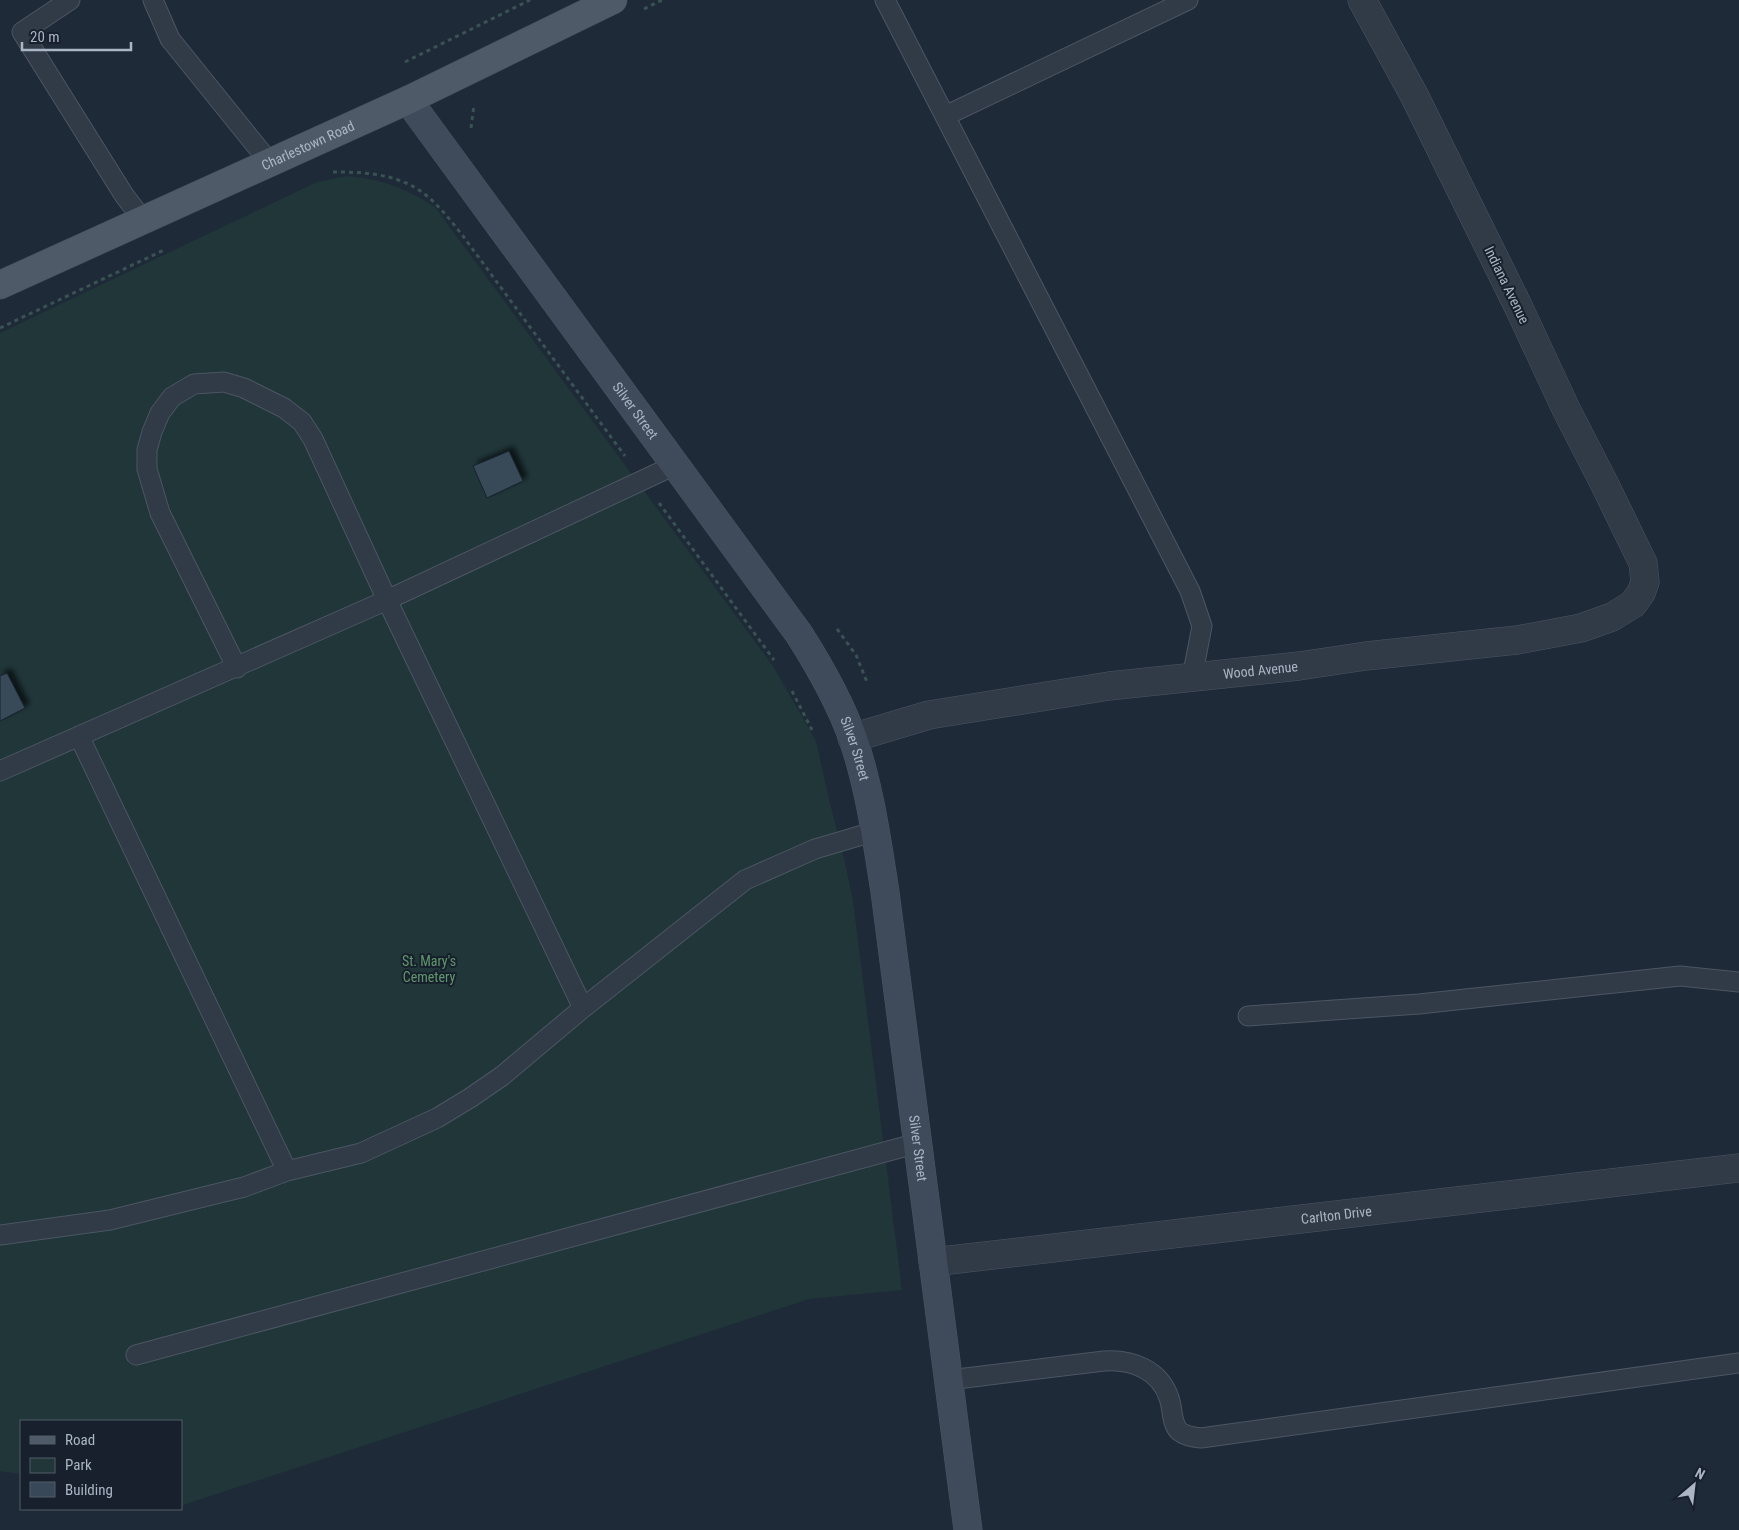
<svg xmlns="http://www.w3.org/2000/svg" width="1739" height="1530" font-family="'Roboto Condensed',sans-serif">
	<defs>
		<filter id="shadow"><feDropShadow dx="4.5" dy="-4.5" stdDeviation="2.5" flood-color="#0009"/></filter>
	</defs>
	<rect width="100%" height="100%" fill="#1e2a38"/>
	<path fill="#203639" d="M347,176C382,179 405,188 435,207L773,666L816,741L829,799L845,862L853,901L902,1290L809,1299L183,1505H181V1421H21V1474L0,1471V333L317,182Z"/>
	<path fill="#394858" stroke="#19222e" filter="url(#shadow)" d="M509,451L523,481L487,498L473,466Z
		M7,673L25,708L0,721V676Z"/>
	<g fill="none" stroke-linecap="round" stroke-linejoin="round">
		<g stroke="#4c5663" stroke-width="21">
			<path id="service" d="M70,0L22,32L124,195L143,220
				M153,0L170,39L270,163
				M885,0L1190,591L1202,626L1192,678
				M945,116L1188,0
				M237,668L160,513L147,469V450L152,432L160,413L172,397L194,384L224,382L244,388L284,408L302,422L313,439L387,600L583,1008
				M79,736L287,1171
				M0,771L387,600L675,465
				M1248,1016L1419,1004L1680,976L1739,982
				M0,1235L110,1220L244,1187L287,1171L361,1153L437,1118L470,1098L502,1076L583,1008L745,880L815,849L876,831
				M136,1355L918,1143
				M949,1380L1104,1361C1132,1359 1160,1370 1169,1398C1173,1408 1171,1423 1179,1431C1185,1436 1193,1437 1201,1438L1739,1363"/>
		</g>
		<g stroke="#4c5663" stroke-width="29">
			<g id="minor">
				<path id="s1" d="M852,738L929,715L1109,686L1299,666L1366,656L1517,640L1581,628L1612,617L1633,604L1641,593L1645,582L1643,563L1604,483L1566,409L1519,308L1414,95L1362,0"/>
				<path id="s2" d="M933,1262L1739,1168"/>
			</g>
		</g>
		<g stroke="#4c5663" stroke-width="29">
			<g id="secondary">
				<path id="s3" d="M408,100L799,634C820,667 840,702 853,739C870,789 877,841 885,892L968,1530"/>
			</g>
		</g>
		<g stroke="#3b4451" stroke-width="29">
			<g id="primary">
				<path id="s4" d="M0,285L408,100L613,0"/>
			</g>
		</g>
		<path stroke="#3a5253" stroke-width="3" stroke-dasharray="4 4" stroke-linecap="butt" d="M644,9L662,0
			M405,62L530,0
			M471,128L474,105
			M333,172C357,172 384,173 406,183C430,193 447,216 463,236L625,456
			M0,328L164,250
			M659,503L774,660
			M837,629L856,655L867,682
			M792,691L812,730"/>
		<use href="#service" stroke="#313b48" stroke-width="19"/>
		<use href="#minor" stroke="#313b48" stroke-width="28"/>
		<use href="#secondary" stroke="#3f4a5b" stroke-width="28"/>
		<use href="#primary" stroke="#4f5a68" stroke-width="28"/>
	</g>
	<g text-anchor="middle" dominant-baseline="central" stroke-width="4" stroke-linejoin="round" paint-order="stroke">
		<g font-size="14" fill="#abb6c5" stroke="#17202c">
			<text stroke="none"><textPath href="#s4" startOffset="338">Charlestown Road</textPath></text>
			<text transform="translate(1507 285) rotate(64)">Indiana Avenue</text>
			<text stroke="none"><textPath href="#s3" startOffset="385">Silver Street</textPath></text>
			<text stroke="none"><textPath href="#s1" startOffset="415">Wood Avenue</textPath></text>
			<text stroke="none"><textPath href="#s3" startOffset="790">Silver Street</textPath></text>
			<text stroke="none"><textPath href="#s3" startOffset="1195">Silver Street</textPath></text>
			<text stroke="none"><textPath href="#s2" startOffset="406">Carlton Drive</textPath></text>
		</g>
		<g font-size="14" fill="#61976c" stroke="#17202c">
			<text x="429" y="961">St. Mary's<tspan x="429" dy="16">Cemetery</tspan></text>
		</g>
	</g>
	<rect x="20" y="1420" width="162" height="90" fill="#17202c" stroke="#525c69"/>
	<rect x="30" y="1436" width="25" height="8" fill="#4f5a68" stroke="#525c69"/>
	<text x="65" y="1445" font-size="15" fill="#abb6c5">Road</text>
	<rect x="30" y="1458" width="25" height="15" fill="#203639" stroke="#525c69"/>
	<text x="65" y="1470" font-size="15" fill="#abb6c5">Park</text>
	<rect x="30" y="1482" width="25" height="15" fill="#394858" stroke="#525c69"/>
	<text x="65" y="1495" font-size="15" fill="#abb6c5">Building</text>
	<g transform="translate(1694 1485) rotate(28)" stroke="#17202c" stroke-width="4" paint-order="stroke">
	<path d="M0-4L9 19L0 12L-9 19Z" fill="#abb6c5"/>
	<text y="-8" font-size="14" font-weight="bold" text-anchor="middle" fill="#abb6c5">N</text>
	</g>
	<path d="M22 42v8h109v-8" fill="none" stroke="#abb6c5" stroke-width="2.5"/>
	<text x="30" y="42" font-size="15" fill="#abb6c5" stroke="#17202c" stroke-width="4" paint-order="stroke">20 m</text>
</svg>
